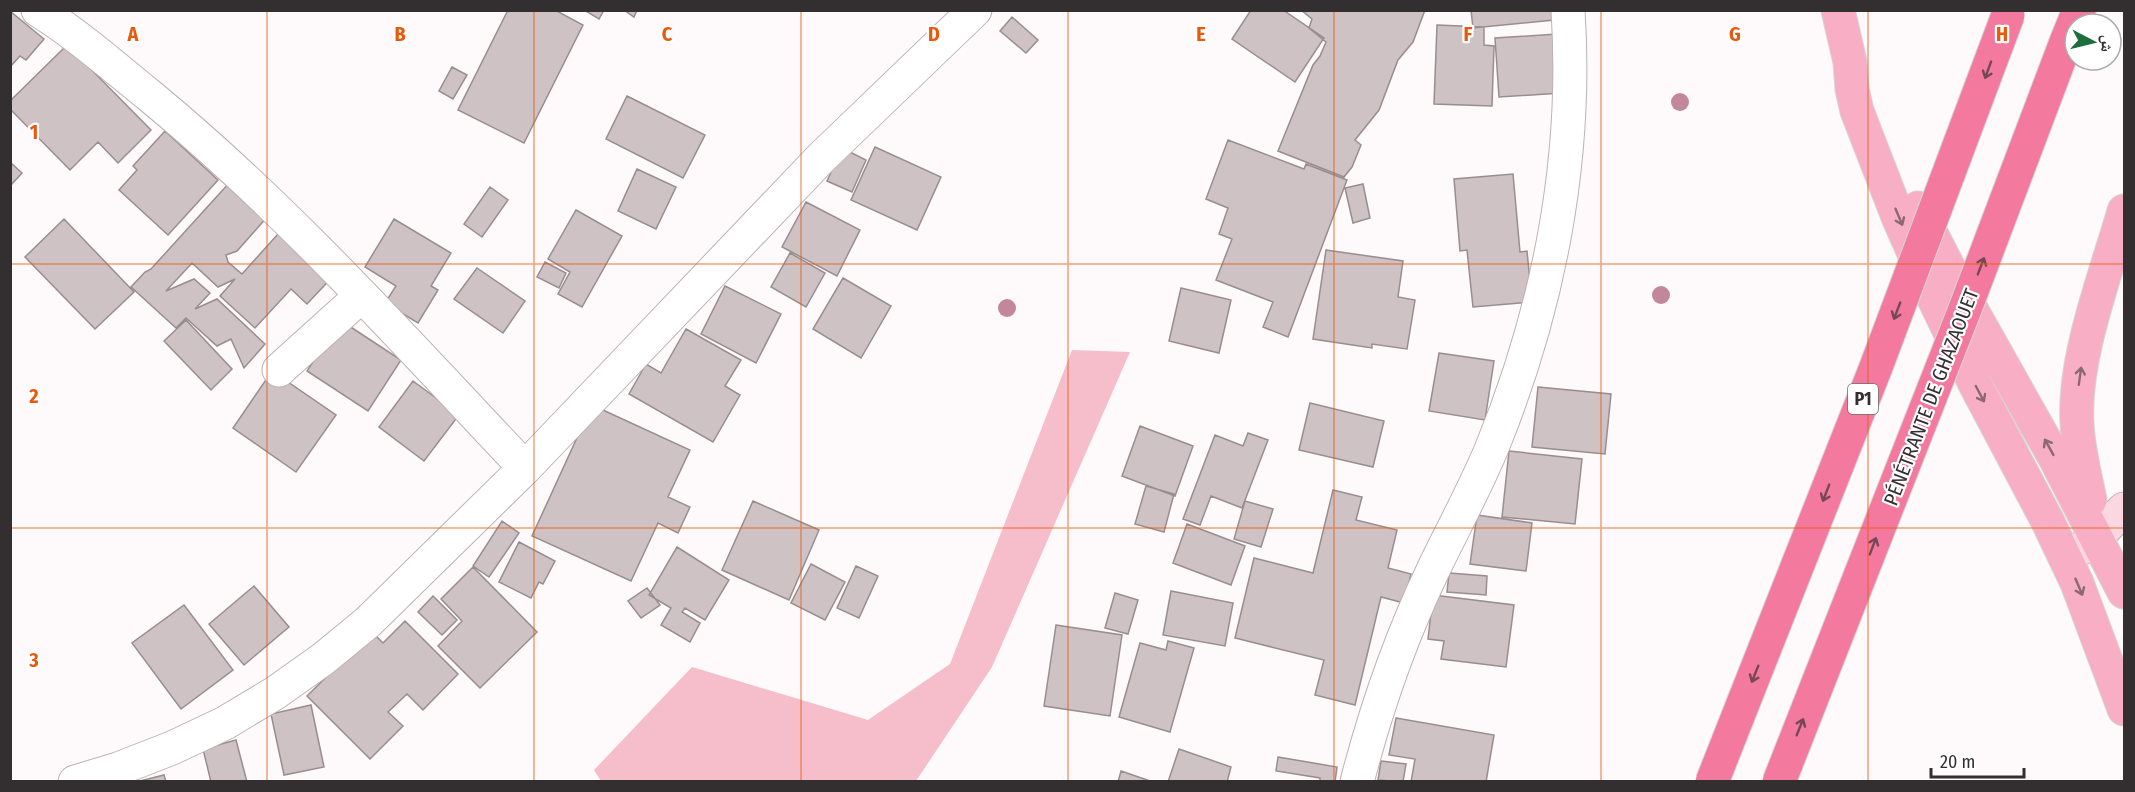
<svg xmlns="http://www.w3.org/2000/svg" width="2135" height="792" font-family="'Fira Sans Condensed','Noto Naskh Arabic',sans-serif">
	<rect width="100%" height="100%" fill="#fef9fa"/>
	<path fill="#f6bdcb" d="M1072,350L1130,352L992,667L916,781H601L594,770L692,667L868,720L950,664Z"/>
	<path fill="#cec2c5" stroke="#988d8f" stroke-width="1.5" d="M508,10H555L583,25L524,143L458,110Z
		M584,10H604L599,19Z
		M624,10H637L634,17Z
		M1251,10H1283L1324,38L1295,82L1232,39Z
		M1301,10H1425L1413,42L1398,60L1379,110L1355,140L1361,145L1352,167L1344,177L1278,151L1313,65L1320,56L1326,42L1309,28L1312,19Z
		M1471,10H1553L1554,20L1473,28Z
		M10,11L44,39L26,60L20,56L10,67Z
		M1012,17L1038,40L1026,53L1000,31Z
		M1437,25L1484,27V45L1494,46L1492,106L1434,104Z
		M1557,34L1561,93L1499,97L1495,38Z
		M67,45L151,130L118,163L98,142L70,170L10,109V101Z
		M452,67L467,75L453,99L439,91Z
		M627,96L705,135L683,178L606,139Z
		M165,131L218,180L168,235L119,190L137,170L133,166Z
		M1228,140L1304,169L1306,164L1347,180L1288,337L1263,327L1273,302L1216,280L1232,239L1219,234L1228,208L1206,199Z
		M875,147L941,177L917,230L851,200Z
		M842,148L866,160L852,192L827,181Z
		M10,162L22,173L10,186Z
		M637,169L676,187L656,229L618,211Z
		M1513,174L1520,252L1527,251L1532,302L1473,307L1467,250L1460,251L1454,179Z
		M230,182L268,216L237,251L226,255L228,262L242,274L287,224L338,271L307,304L291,289L255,328L220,296L235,279L218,287L192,263L166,291L194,279L210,293L195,309L217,299L265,344L244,368L231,339L217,346L186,318L176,328L131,287L145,272L151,269Z
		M1363,184L1370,218L1353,223L1345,188Z
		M490,187L508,200L482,237L464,224Z
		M806,202L860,230L837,276L782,247Z
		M576,210L622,236L582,307L558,294L570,272L548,259Z
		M64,219L134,292L95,329L25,257Z
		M394,219L451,253L431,286L438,290L418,323L385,303L396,286L365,267Z
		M1326,250L1403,261L1398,297L1415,300L1407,349L1372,344V348L1313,339Z
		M790,253L825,273L806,307L771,287Z
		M545,262L566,273L559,288L537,277Z
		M477,268L525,301L503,333L454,299Z
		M843,278L891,306L861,358L813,329Z
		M725,286L781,314L756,363L701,334Z
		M1181,288L1231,300L1219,353L1169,341Z
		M186,320L232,369L211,390L164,341Z
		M340,320L401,360L368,411L307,371Z
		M686,329L741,360L725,386L740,395L713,442L629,394L646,364L661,373Z
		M1439,353L1494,361L1485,420L1429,411Z
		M272,371L336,415L296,472L233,428Z
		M413,381L459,415L424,461L379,427Z
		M1538,387L1611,394L1605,454L1532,447Z
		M1310,403L1384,421L1373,467L1299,450Z
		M592,405L690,450L668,497L690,507L678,533L658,523L631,581L532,536Z
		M1140,426L1193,446L1175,496L1122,476Z
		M1248,433L1268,440L1242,508L1211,496L1200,525L1183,519L1215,435L1243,446Z
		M1509,451L1582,459L1575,524L1502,517Z
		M1146,486L1174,494L1164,532L1135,524Z
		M1333,490L1362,497L1356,520L1397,530L1388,568L1411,574L1404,603L1381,597L1355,705L1315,695L1324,660L1235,638L1254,558L1313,573Z
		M753,501L819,530L789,600L722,570Z
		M1245,501L1273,509L1261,547L1234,539Z
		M1477,515L1532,523L1526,571L1470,564Z
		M502,521L519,533L489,577L473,566Z
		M1187,524L1245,546L1231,585L1173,563Z
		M519,542L555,561L543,584L539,582L531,598L499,582Z
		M677,547L729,580L705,620L685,608L682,612L700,623L690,642L661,625L671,608L649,595Z
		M811,564L845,582L825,620L791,603Z
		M856,566L878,576L859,618L837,608Z
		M473,567L537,632L480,688L438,646L462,621L441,599Z
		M1449,573L1487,576L1486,595L1447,592Z
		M254,586L289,627L244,665L209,624Z
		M647,588L660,605L641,618L628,601Z
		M1171,591L1233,603L1225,646L1163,635Z
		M1115,593L1138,600L1128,634L1105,628Z
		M1433,595L1514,605L1506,667L1441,659L1444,641L1428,639Z
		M433,596L457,620L442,635L418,612Z
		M184,605L233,670L181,709L132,643Z
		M405,621L458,674L423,710L407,694L388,712L403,726L370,759L307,696L372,632L383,643Z
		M1056,625L1122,635L1110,716L1044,706Z
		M1168,641L1194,648L1170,732L1119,717L1140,643L1166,650Z
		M311,705L324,767L284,775L271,714Z
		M1396,718L1494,735L1486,782H1411L1415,759L1389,755Z
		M236,740L247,782H211L203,749Z
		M1179,749L1231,767L1227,782H1168Z
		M1278,757L1337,767L1335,782H1320V778L1276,771Z
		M1381,761L1406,764L1403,782L1378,780Z
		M1121,771L1153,782H1118Z
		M164,775L166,782H136Z"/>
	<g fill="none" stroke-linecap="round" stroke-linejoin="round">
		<g stroke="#beb2b5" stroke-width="35">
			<path id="street" d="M38,10C78,35 114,67 150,96C286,208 404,340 525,468
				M279,370L361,296
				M75,782L118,769L172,748L225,723L275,693L323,659L368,622L525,468L821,158L975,10
				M1357,782C1376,708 1401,637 1434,568C1453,529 1474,490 1491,450C1548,311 1578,161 1568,10"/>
		</g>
		<g stroke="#beb2b5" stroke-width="35">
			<path id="secondary" d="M2065,556L2090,544L2124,509"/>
		</g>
		<g stroke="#d6d5d5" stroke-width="35">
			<path id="primary" d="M1838,10L1850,62L1852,89L1857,111L1898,217L1935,301L1975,384L2048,522L2077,583L2124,709
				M1918,208L1957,284L2056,460L2124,592
				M2090,500C2085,475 2078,449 2077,423C2073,358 2106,274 2124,211"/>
		</g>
		<g stroke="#d6d5d5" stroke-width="35">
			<path id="highway" d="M2066,42L2079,10"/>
		</g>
		<use href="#street" stroke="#fff" stroke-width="33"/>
		<use href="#secondary" stroke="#fbd7e2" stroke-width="33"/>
		<use href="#primary" stroke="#f8afc5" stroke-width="33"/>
		<use href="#highway" stroke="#f3799f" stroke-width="33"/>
		<g stroke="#d6d5d5" stroke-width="35" stroke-linecap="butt">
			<path id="highway-bridge" d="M1712,782L1876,367L2008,15
				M1779,782L1965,309L2066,42"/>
		</g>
		<use href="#highway-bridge" stroke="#f3799f" stroke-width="33"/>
	</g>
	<g fill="#c3879c">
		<circle cx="1680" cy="102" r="9"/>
		<circle cx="1661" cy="295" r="9"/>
		<circle cx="1007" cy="308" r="9"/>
	</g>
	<defs><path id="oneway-shaft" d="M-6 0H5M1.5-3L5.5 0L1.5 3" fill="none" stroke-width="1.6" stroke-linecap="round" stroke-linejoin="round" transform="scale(1.5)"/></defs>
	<g stroke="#764856">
		<use href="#oneway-shaft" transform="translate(1988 70) rotate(110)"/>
		<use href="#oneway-shaft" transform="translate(1981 266) rotate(-69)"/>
		<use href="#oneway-shaft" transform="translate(1897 311) rotate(111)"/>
		<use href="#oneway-shaft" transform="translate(1826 493) rotate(111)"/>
		<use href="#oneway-shaft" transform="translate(1873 546) rotate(-69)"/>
		<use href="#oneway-shaft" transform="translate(1755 674) rotate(112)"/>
		<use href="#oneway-shaft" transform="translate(1800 727) rotate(-68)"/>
	</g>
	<g stroke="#8c6872">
		<use href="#oneway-shaft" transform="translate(1899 217) rotate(67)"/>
		<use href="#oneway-shaft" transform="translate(2080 376) rotate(-82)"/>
		<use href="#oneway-shaft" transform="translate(1980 394) rotate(62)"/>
		<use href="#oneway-shaft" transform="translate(2049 447) rotate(-119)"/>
		<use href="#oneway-shaft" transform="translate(2079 587) rotate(67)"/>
	</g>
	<path fill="none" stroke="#e8590c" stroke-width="1.5" stroke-opacity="0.55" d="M267,10V782M534,10V782M801,10V782M1068,10V782M1334,10V782M1601,10V782M1868,10V782M10,264H2124M10,528H2124"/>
	<g text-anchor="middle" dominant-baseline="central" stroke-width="4.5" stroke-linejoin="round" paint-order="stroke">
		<rect fill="#fff" stroke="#706d6d" stroke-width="1.5" x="1848" y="384" width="30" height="30" rx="4.5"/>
		<g font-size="18" font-weight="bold" fill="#332e2f">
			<text x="1863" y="399">P1</text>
		</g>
		<g font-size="20" fill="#332e2f" stroke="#fff">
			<text transform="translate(1931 397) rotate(-69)">PÉNÉTRANTE DE GHAZAOUET</text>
		</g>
	</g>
	<g font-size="20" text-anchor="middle" font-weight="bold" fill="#e8590c" stroke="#fff" stroke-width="4.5" stroke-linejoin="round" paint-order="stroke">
		<text x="133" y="41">A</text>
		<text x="400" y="41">B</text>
		<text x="667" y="41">C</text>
		<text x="934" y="41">D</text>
		<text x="1201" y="41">E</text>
		<text x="1468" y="41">F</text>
		<text x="1735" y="41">G</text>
		<text x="2002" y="41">H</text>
		<text x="34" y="139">1</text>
		<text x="34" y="403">2</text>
		<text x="34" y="667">3</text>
	</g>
	<rect width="2135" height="792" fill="none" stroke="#332e2f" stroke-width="24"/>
	<g transform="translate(2093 42) rotate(97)"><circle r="28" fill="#ffffff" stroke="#adabac" stroke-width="1.5"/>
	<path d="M0-4.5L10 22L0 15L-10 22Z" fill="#1e6d3c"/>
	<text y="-9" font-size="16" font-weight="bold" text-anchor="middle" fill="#332e2f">ش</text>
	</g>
	<path d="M1931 768v9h93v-9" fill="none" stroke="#332e2f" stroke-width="3"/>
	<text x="1940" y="768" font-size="18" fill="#332e2f" stroke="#ffffff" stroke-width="4.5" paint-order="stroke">20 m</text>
</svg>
